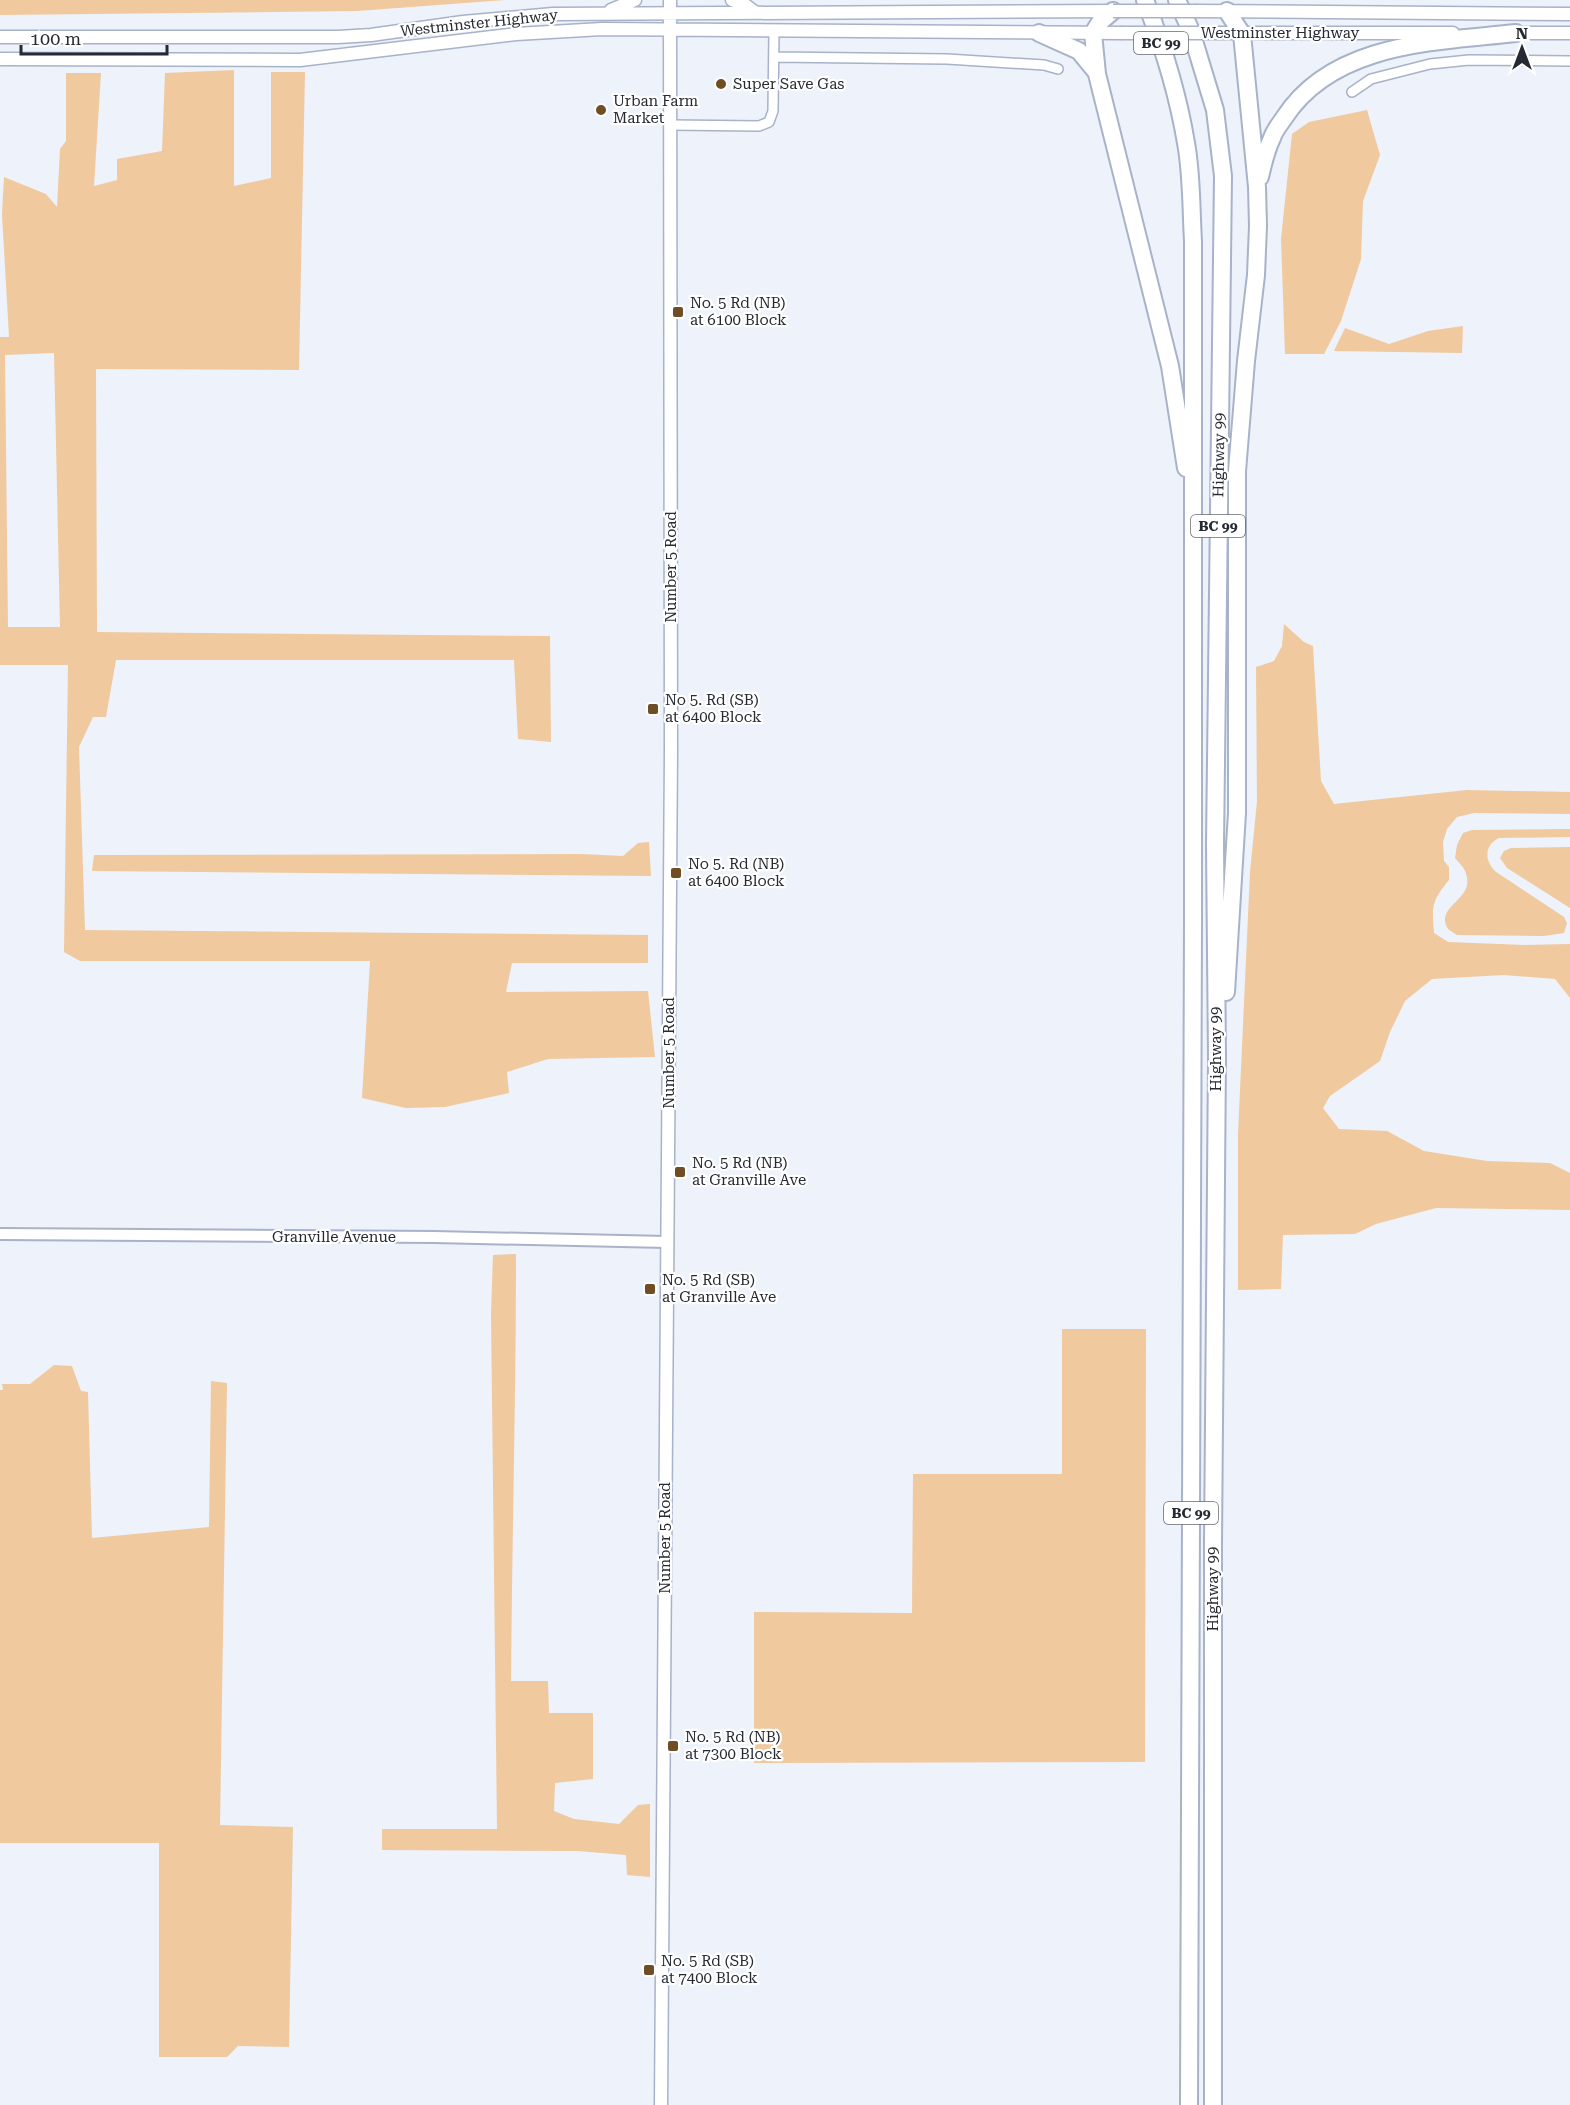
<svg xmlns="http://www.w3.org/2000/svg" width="1570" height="2105" font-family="'Roboto Serif',serif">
	<rect width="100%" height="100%" fill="#edf2fb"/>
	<path fill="#f0c99e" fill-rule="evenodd" d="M0,0H505L357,11L0,15Z
		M234,70V186L271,178V72H305L299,370L96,369L97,632L550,636L551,742L518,739L514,660H116L106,717H93L79,747L85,930L648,935V963H512L506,992L648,991L655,1057L548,1059L507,1072L509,1093L445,1107L406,1108L362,1098L370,961H80L64,952L68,665H0V337H9L2,214L4,177L46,194L57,207L60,149L66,141V73H101L94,186L117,180V159L162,151L165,73ZM54,353L60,627H8L5,355Z
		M1367,110L1380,155L1363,201L1361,259L1341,321L1324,354H1285L1281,239L1292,134L1309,122Z
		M1463,326L1462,353L1334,351L1345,328L1389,344L1428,331Z
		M1284,624L1304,642L1313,646L1321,781L1334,804L1467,790L1570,792V814L1474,813L1457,817L1447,829L1443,842L1444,861L1449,867V880C1431,902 1432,906 1434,933L1448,942L1525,945L1570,944V998L1555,979L1504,975L1432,979L1405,1001L1390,1032L1380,1061L1330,1096L1323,1108L1339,1129L1387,1131L1424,1151L1487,1161L1550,1163L1570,1173V1210L1436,1208L1376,1224L1355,1234L1283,1235L1281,1289L1238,1290V1134L1250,872L1257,801L1256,667L1274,661L1282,646Z
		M1570,829V837L1499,838C1484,845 1484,861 1496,872L1564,917L1567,923L1564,933L1544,936L1457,935L1448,929C1433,904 1480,900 1464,869C1462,865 1458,862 1455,858L1457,845L1463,833L1472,830Z
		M649,842L651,876L92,871L94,855L581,854L623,856L638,843Z
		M1570,847V908L1507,868L1500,858L1504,851L1511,848Z
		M516,1254C516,1397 512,1539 511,1681H548L549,1713H593V1779L555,1783L554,1811L574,1819L619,1824L638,1805L650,1804V1877L627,1875L626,1855L578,1851L382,1850V1829H497L491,1313L493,1255Z
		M1062,1329H1146L1145,1762L754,1763V1612L912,1613L913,1474H1062Z
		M54,1365L72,1366L81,1391L88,1392L92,1538L209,1527L211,1381L227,1383L220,1825L293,1827L289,2047L238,2046L227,2057H159V1843H0V1390H3L2,1384H30Z"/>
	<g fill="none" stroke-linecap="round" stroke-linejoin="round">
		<g stroke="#a8b2c8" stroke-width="12">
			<path id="minor" d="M774,57L947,59L1044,65L1058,69
				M1352,92L1371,79L1430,64L1469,60L1570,61
				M670,125L759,126L769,122L773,111L774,30"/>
		</g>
		<g stroke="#a8b2c8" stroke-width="14">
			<path id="tertiary" d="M0,1234L434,1237L667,1242"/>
		</g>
		<g stroke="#a8b2c8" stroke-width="15">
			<path id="secondary" d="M732,0L744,4L756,13
				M611,10L635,0
				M1197,11L1570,14
				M1220,33H1453
				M1509,33H1570
				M0,37H338L371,35L463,22L553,14L1113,11
				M0,59L300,60L516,34L602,29L1121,33
				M661,2105L671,751L670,0"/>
		</g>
		<g stroke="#a8b2c8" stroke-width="20">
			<path id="motorway" d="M1145,0C1163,46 1178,94 1186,143C1192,175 1191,209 1193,241V921L1189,2105
				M1177,0L1191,31L1215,110L1223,176L1215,845L1217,1058L1213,1544V2105
				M1113,11L1100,22L1093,33L1097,74L1170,366L1186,468
				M1039,33L1079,51L1097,73
				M1260,177C1263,164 1266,150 1272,138C1274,131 1280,124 1284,118C1333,42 1436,42 1516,33
				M1226,992L1237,813V471L1246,361L1256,275L1258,226L1257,187L1242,34L1227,11"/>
		</g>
		<use href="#minor" stroke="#fff" stroke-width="9"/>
		<use href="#tertiary" stroke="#fff" stroke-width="10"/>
		<use href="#secondary" stroke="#fff" stroke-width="12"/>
		<use href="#motorway" stroke="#fff" stroke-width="16"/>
		<g stroke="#a8b2c8" stroke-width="15" stroke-linecap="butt">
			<path id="secondary-bridge" d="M1113,11H1197
				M1121,33H1220"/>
		</g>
		<use href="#secondary-bridge" stroke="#fff" stroke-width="12"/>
	</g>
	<g fill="#6f4e25" stroke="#fff" stroke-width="2">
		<circle cx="721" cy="84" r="6"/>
		<circle cx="601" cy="110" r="6"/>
		<rect x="672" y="306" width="12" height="12" rx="3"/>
		<rect x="647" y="703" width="12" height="12" rx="3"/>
		<rect x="670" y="867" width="12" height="12" rx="3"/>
		<rect x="674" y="1166" width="12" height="12" rx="3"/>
		<rect x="644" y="1283" width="12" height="12" rx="3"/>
		<rect x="667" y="1740" width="12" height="12" rx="3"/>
		<rect x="643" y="1964" width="12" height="12" rx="3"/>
	</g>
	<g text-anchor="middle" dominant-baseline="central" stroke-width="4.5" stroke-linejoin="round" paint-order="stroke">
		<g fill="#fff" stroke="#676a70" stroke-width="1.5">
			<rect x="1134" y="32" width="54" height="22" rx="4.5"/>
			<rect x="1191" y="515" width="54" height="22" rx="4.5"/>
			<rect x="1164" y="1502" width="54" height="22" rx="4.5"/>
		</g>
		<g font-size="14" font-weight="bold" fill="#262a32">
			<text x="1161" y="43">BC 99</text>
			<text x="1218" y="526">BC 99</text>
			<text x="1191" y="1513">BC 99</text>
		</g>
		<g font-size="15" fill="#262a32" stroke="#fff">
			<text transform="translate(479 23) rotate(-6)">Westminster Highway</text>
			<text x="1280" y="33">Westminster Highway</text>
			<text transform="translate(1219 455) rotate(-89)">Highway 99</text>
			<text transform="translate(671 567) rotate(-90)">Number 5 Road</text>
			<text transform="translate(1216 1049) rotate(-90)">Highway 99</text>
			<text transform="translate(669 1053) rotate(-90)">Number 5 Road</text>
			<text x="334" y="1237">Granville Avenue</text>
			<text transform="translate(665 1538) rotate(-90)">Number 5 Road</text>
			<text transform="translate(1213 1589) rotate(-90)">Highway 99</text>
		</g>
		<g font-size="15" fill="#262a32" stroke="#fff" text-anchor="start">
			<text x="733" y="84">Super Save Gas</text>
			<text x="613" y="101">Urban Farm<tspan x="613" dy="17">Market</tspan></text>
			<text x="690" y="303">No. 5 Rd (NB)<tspan x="690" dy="17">at 6100 Block</tspan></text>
			<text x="665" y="700">No 5. Rd (SB)<tspan x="665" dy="17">at 6400 Block</tspan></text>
			<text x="688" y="864">No 5. Rd (NB)<tspan x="688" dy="17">at 6400 Block</tspan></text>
			<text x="692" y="1163">No. 5 Rd (NB)<tspan x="692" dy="17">at Granville Ave</tspan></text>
			<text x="662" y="1280">No. 5 Rd (SB)<tspan x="662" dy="17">at Granville Ave</tspan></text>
			<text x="685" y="1737">No. 5 Rd (NB)<tspan x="685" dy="17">at 7300 Block</tspan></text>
			<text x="661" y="1961">No. 5 Rd (SB)<tspan x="661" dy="17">at 7400 Block</tspan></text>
		</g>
	</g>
	<g transform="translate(1522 48)" stroke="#ffffff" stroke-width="4.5" paint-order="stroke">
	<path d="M0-4.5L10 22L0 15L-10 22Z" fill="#262a32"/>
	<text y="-9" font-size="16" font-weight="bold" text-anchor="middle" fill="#262a32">N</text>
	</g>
	<path d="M21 45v9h146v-9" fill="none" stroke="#262a32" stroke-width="3"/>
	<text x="30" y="45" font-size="18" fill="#262a32" stroke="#ffffff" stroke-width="4.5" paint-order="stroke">100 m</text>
</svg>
